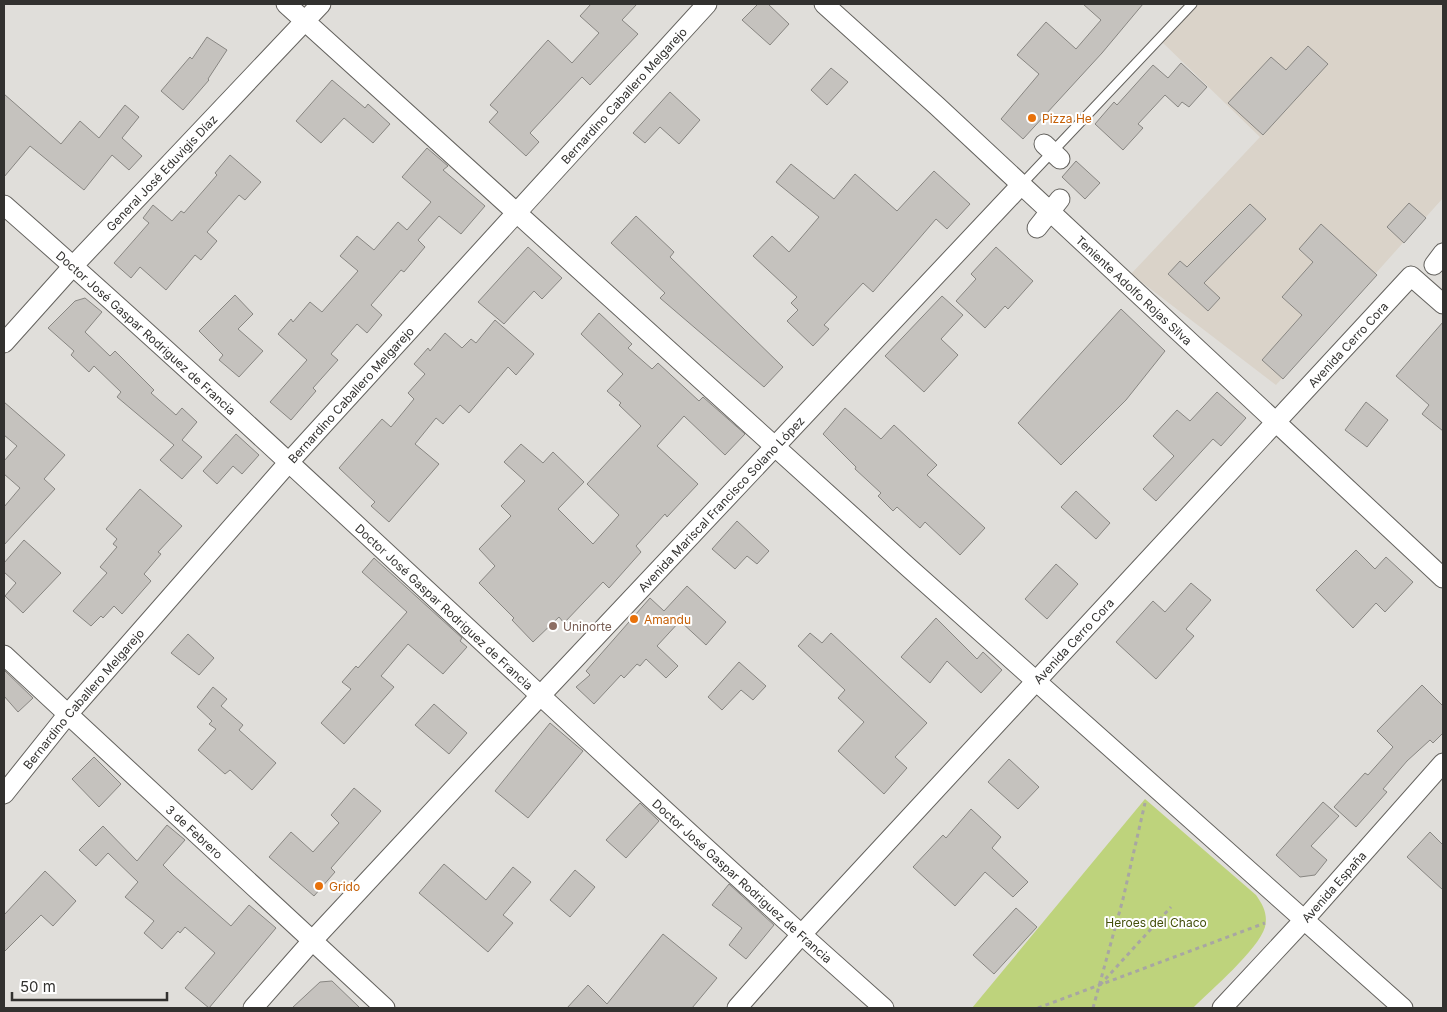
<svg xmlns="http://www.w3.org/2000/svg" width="1447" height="1012" font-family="Inter,sans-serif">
	<rect width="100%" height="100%" fill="#e0deda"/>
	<path fill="#dad3c9" d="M1194,4H1443V198L1276,385L1131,274L1260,137L1160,40Z"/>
	<path fill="#bed37c" d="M1145,799L1256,895C1263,905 1268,914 1265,927C1259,949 1210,991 1193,1008H972Z"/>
	<path fill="#c5c2be" stroke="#888682" d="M591,4H637L622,20L638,34L590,85L582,77L530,133L539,142L526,156L489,122L498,112L490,105L548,40L572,63L599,33L580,16Z
		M758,4H768L789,24L770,45L742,20Z
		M1083,4H1143L1102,53L1023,139L1001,119L1039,74L1017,55L1046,22L1076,49L1101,20Z
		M207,37L227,50L208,79L209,80L183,110L161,91L190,57L192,59Z
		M1308,46L1328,64L1263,135L1228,103L1271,57L1286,70Z
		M1181,63L1207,87L1189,107L1182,102L1178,107L1165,95L1138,124L1143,128L1123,150L1095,124L1114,102L1117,105L1153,65L1168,78Z
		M831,68L848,82L827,105L811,90Z
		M332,80L365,108L368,104L390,124L373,143L344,118L321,143L296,121Z
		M670,92L700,120L679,144L660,127L645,143L633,133Z
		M4,94L61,144L80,121L99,138L125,105L139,117L122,138L142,156L129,170L112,155L84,190L30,146L4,177Z
		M427,148L448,166L443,170L485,206L461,234L439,216L418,240L425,247L404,272L401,270L371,305L382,315L367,333L357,324L331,354L338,360L313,388L316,391L291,420L270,402L307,360L278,334L291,319L293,322L310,302L322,312L358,271L340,256L357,236L374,250L398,222L407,230L431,202L402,177Z
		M230,155L261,182L245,200L239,195L207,232L217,241L201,260L195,255L166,290L140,267L131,278L114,263L149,223L143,218L153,205L172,221L181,211L184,213L217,175L215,173Z
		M1076,161L1100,183L1085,199L1062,177Z
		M791,164L834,199L855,174L897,211L934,171L970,204L947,229L936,219L873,292L863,283L824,325L829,329L813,346L787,321L798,310L791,303L797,297L753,256L772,236L789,252L819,217L776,182Z
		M1409,203L1426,218L1404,243L1387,227Z
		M1250,204L1266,219L1204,283L1220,298L1208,311L1168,274L1180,261L1187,267Z
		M636,216L674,252L670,257L783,367L764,387L660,298L665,293L611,243Z
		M1321,224L1377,275L1283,379L1262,360L1302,315L1282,297L1313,262L1299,249Z
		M528,247L562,278L542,299L534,291L504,324L478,302Z
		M996,247L1033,281L1008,309L1005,306L985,328L956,301L976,279L971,274Z
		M235,295L253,314L238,329L263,351L239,377L219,360L223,355L199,331Z
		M942,296L963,315L941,339L958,355L924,392L885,356Z
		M85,298L102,312L85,332L110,356L115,351L154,390L151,393L176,415L182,408L197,422L182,440L202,457L182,479L160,460L174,445L117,397L121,392L94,366L89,372L71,355L74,351L48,328L75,301Z
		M1121,309L1165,351L1126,400L1061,465L1018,423Z
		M599,313L632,344L628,348L652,369L658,363L699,401L703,397L745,434L725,455L684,416L657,446L698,484L667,517L665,514L636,546L641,552L609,588L603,582L564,623L559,617L533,642L512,620L514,618L479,583L495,566L479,549L511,516L501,506L525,481L504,462L521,444L543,463L553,452L584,482L558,509L593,544L619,515L587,484L641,426L619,405L621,403L607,391L623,374L581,334Z
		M495,320L534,354L516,375L508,367L469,413L460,405L443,424L436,418L415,444L439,464L389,522L371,506L375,502L339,468L382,419L391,427L414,399L408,393L425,374L414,364L428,348L430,351L445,333L462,348L471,339L476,343Z
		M1443,322V431L1422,414L1429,405L1396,376Z
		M1217,392L1246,418L1221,446L1213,439L1156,501L1143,489L1174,456L1153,436L1177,410L1190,421Z
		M4,402L65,455L44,479L55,489L4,545V507L20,488L4,474V461L17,446L4,435Z
		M1366,402L1388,420L1367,447L1345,430Z
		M845,408L881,439L894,425L937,465L927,475L985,528L960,555L925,522L920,528L897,507L893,511L878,496L881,493L855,469L856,467L823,434Z
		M236,434L259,455L242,474L233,466L217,484L203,471Z
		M140,489L182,526L158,552L161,554L144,574L151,581L122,614L114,606L103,618L101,616L91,626L73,611L107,573L100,567L117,547L113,544L117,539L106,529Z
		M1076,491L1110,523L1096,539L1061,507Z
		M737,521L769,551L757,564L747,556L735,569L712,549Z
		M24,540L61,573L23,613L5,596L16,583L4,572V563Z
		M1356,550L1375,569L1386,557L1413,582L1385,612L1376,603L1353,628L1316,590Z
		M374,558L462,638L460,641L467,647L443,674L408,644L381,676L394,687L344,744L321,723L351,689L342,682L356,666L358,668L407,612L362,572Z
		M1056,564L1078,584L1047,619L1025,599Z
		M1191,583L1211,600L1186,629L1194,636L1156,679L1116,642L1153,601L1165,612Z
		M687,586L726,622L706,645L680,621L657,646L678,666L666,678L646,659L640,666L637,664L624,678L621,675L594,704L576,687L590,675L586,671L650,598L664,611Z
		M936,618L977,659L983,652L1002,670L981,693L947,661L930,683L901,657Z
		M810,633L822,643L831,633L927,723L895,757L907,768L884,794L838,751L864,722L838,698L845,690L798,646Z
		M188,634L214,658L199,675L171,653Z
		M739,662L766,686L753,700L741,690L722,710L708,697Z
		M4,670L33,698L18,712L4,696Z
		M1422,685L1443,706V733L1433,743L1430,740L1407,761L1383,789L1387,792L1356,827L1334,807L1365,773L1368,775L1393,747L1377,731Z
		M213,687L227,699L221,706L243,725L239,730L276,763L252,790L230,770L225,774L198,750L216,729L209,724L212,721L197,707Z
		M434,704L467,733L449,754L415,725Z
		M550,723L583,751L528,818L495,791Z
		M94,757L121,784L99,807L72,779Z
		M1009,759L1039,787L1018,809L988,782Z
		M354,788L381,811L331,868L335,872L314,896L269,857L291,832L313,852L339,823L331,815Z
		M1323,802L1339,816L1311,846L1327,860L1315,875L1300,877L1276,855Z
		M640,803L659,821L626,858L606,840Z
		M971,809L1001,837L992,848L1028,882L1013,897L985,872L955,906L913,867L943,835L946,838Z
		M167,825L185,840L163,865L173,875L231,926L249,905L276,928L209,1008L185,988L215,953L185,927L180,933L178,931L162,949L144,933L154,921L125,897L138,882L108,853L96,866L79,850L103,826L137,861Z
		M1430,832L1443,845V890L1407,857Z
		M444,864L486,900L513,867L531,882L503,915L513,923L488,952L419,893Z
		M575,870L595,887L570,917L550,900Z
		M45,871L76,901L53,926L41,915L4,952V915Z
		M729,884L774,925L746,959L729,945L742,928L712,905Z
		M1016,908L1037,927L994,974L973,955Z
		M663,934L717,978L692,1008H567L588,985L607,1004Z
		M332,981L360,1008H292L320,982Z"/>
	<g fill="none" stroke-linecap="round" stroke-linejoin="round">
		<g stroke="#64625e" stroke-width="11">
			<path id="lane" d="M1021,185L1192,4"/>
		</g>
		<g stroke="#64625e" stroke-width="21">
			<g id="street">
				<path d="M286,4L908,567L1403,1008"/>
				<path id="s1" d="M824,4L937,106L1443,578"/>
				<path d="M1044,144L1060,159"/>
				<path id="s2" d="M4,205C302,467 586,745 884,1008"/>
				<path d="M1037,228L1060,199"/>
				<path d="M1434,265L1443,253"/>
				<path id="s3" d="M4,343L73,266L321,4"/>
				<path id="s4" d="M4,655L385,1008"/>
				<path id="s5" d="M4,794L68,714L289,462L707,4"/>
				<path id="s6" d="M253,1008L312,941L540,696L1021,185"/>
				<path id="s7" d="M737,1008L801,935L1411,276L1443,304"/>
				<path id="s8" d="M1222,1008L1303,921L1443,763"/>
			</g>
		</g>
		<path stroke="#a8a6a3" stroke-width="3" stroke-dasharray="4 4" stroke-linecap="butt" d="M1100,985L1171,907
			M1038,1008L1265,923
			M1093,1008L1123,899L1145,803"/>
		<use href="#lane" stroke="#fff" stroke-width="9"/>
		<use href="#street" stroke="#fff" stroke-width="19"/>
	</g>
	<g fill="#e8710a" stroke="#fff" stroke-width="2">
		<circle cx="1032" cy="118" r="5"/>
		<circle cx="634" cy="619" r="5"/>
		<circle cx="319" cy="886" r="5"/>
	</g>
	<circle fill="#8d6e63" stroke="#fff" stroke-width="2" cx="553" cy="626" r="5"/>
	<g text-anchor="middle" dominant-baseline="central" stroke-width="4" stroke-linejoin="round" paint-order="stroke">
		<g font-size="12" fill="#32312f" stroke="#fff">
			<text stroke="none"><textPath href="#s5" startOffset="934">Bernardino Caballero Melgarejo</textPath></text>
			<text stroke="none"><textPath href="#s3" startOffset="232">General José Eduvigis Díaz</textPath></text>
			<text stroke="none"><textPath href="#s1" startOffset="422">Teniente Adolfo Rojas Silva</textPath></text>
			<text stroke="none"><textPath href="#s2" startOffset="191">Doctor José Gaspar Rodriguez de Francia</textPath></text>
			<text stroke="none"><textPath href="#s7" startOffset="902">Avenida Cerro Cora</textPath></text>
			<text stroke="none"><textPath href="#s5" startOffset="529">Bernardino Caballero Melgarejo</textPath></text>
			<text stroke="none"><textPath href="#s6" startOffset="688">Avenida Mariscal Francisco Solano López</textPath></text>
			<text stroke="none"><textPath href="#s2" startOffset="596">Doctor José Gaspar Rodriguez de Francia</textPath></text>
			<text stroke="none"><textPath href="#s7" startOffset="498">Avenida Cerro Cora</textPath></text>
			<text stroke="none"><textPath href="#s5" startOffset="124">Bernardino Caballero Melgarejo</textPath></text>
			<text stroke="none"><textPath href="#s4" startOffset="260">3 de Febrero</textPath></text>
			<text stroke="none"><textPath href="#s2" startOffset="1001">Doctor José Gaspar Rodriguez de Francia</textPath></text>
			<text stroke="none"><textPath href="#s8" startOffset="165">Avenida España</textPath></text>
		</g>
		<g font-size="12" fill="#c56008" stroke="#fff" text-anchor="start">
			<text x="1042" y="118">Pizza He</text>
			<text x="644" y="619">Amandu</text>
			<text x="329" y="886">Grido</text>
		</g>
		<g font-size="12" fill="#785e54" stroke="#fff" text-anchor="start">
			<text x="563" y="626">Uninorte</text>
		</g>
		<g font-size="12" fill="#434f0a" stroke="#fff">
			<text x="1156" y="922">Heroes del Chaco</text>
		</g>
	</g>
	<rect width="1447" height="1012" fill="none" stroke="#32312f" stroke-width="10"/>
	<path d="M12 992v8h155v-8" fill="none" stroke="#32312f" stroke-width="2.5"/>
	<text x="20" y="992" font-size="15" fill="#32312f" stroke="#ffffff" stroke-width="4" paint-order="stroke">50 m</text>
</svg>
